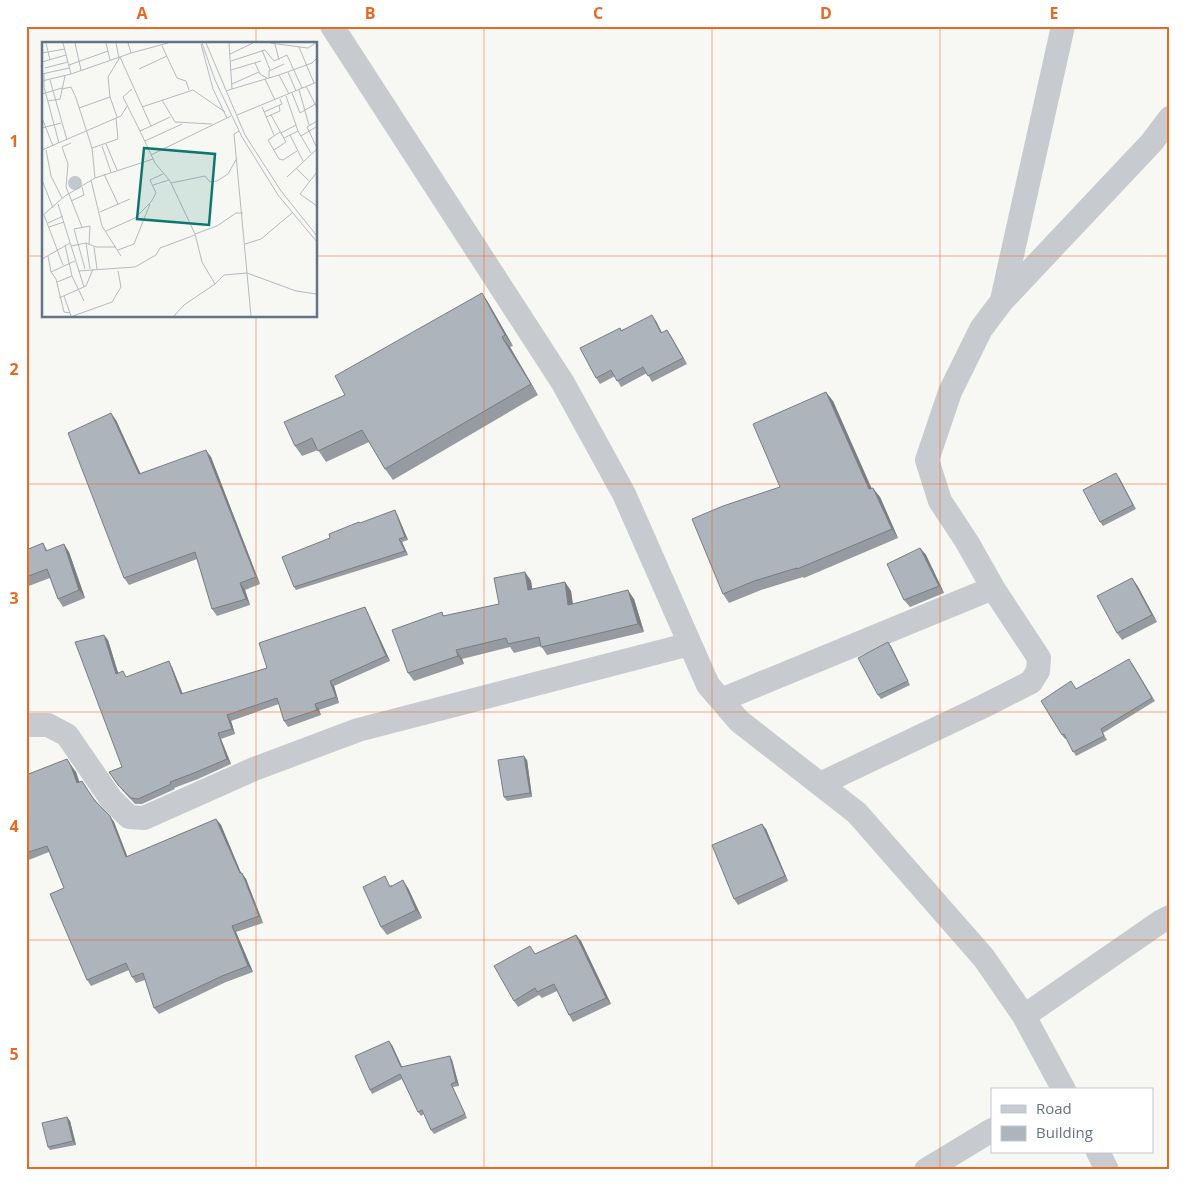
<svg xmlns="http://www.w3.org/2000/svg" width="1196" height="1196" font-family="'Open Sans',sans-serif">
	<rect width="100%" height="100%" fill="#f7f7f4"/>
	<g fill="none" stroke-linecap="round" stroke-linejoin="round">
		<path stroke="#c7cace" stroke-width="24" d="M332,26L563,383L624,494L708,685L739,721L857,813L984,958L1024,1016L1064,1090
			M1002,300L1063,26
			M721,700L993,588
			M26,725H48L67,735L111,799L129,817L144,818L254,769L358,730L690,644
			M820,784L984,706L1031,682L1038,671L1039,658L993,588L967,542L940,501L927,460L950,392L981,329L1002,301L1152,142L1170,118
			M1024,1016L1160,922L1170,917
			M1098,1152L1107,1170
			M926,1170L992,1130"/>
	</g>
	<path fill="#969ba1" d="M482,293L489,304L513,346L510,347L538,395L393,480L385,469L369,442L326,462L318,450L302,456L295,446L345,395Z
		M656,321L662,333L667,330L687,364L652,382L647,373L621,387L615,376L600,384L596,378L621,330Z
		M833,401L871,489L880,497L898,538L804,578L803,577L761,590L729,603L723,594L780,487Z
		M116,420L140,474L211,457L260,584L245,590L250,605L217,616L212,609L197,559L129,585L124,578Z
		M1119,477L1136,509L1103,526L1100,522Z
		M397,514L408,540L402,542L408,555L296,590L294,587L330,538L360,523Z
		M43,543L47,550L69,552L85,598L63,607L58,599L50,578L26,587V550Z
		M920,548L926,555L944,593L910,607L904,600Z
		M525,572L531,581L532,589L565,582L571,591L573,604L634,599L644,632L547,655L541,646L514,653L510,647L462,659L464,664L414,681L408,673L442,612L444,616L499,604Z
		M1137,585L1157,622L1122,640L1117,633Z
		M365,607L368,613L390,661L334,686L339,703L319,710L321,715L288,727L284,721L279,704L231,721L235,734L221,739L231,764L198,779L174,788L175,789L142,804H135L122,790L109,772L122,767L108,640L118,673L127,677L172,667L183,694L267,668Z
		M888,642L910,685L881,699L878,695Z
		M1132,663L1155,701L1103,733L1107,740L1076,756L1066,738L1065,739L1062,735L1076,689Z
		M67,759L76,772L79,782L96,801L110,816L114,822L127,857L216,819L221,825L241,873L246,879L263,923L236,932L253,972L226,982L159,1014L154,1008L145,980L136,983L132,977L129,970L91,986L87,980L64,888L49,852L26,861V775Z
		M527,760L532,797L507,801L504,797Z
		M766,829L788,881L738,905L734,899Z
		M391,884L392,886L408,888L422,918L387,935L381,927Z
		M576,935L581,941L611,1004L573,1022L569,1015L557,991L542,998L539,995L518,1007L514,1001L535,954Z
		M392,1045L402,1067L452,1060L459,1086L453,1087L467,1118L434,1134L431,1130L424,1114L421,1116L418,1112L402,1079L372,1094L370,1090Z
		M67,1117L70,1121L76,1145L50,1150L48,1147Z"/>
	<path fill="#7a7e83" d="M482,293L489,304L513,346L505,335Z
		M652,315L656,321L665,339L661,333Z
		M667,330L671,336L687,364L683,358Z
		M502,337L510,347L538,395L531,384Z
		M826,392L833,401L876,498L869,489Z
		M111,413L116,420L144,481L139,474Z
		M206,450L211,457L260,584L256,577Z
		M873,488L880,497L898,538L892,529Z
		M395,510L397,514L408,540L405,537Z
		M399,539L402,542L408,555L405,551Z
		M64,544L69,552L85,598L79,590Z
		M920,548L926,555L944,593L939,586Z
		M525,572L531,581L534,599L528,590Z
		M1132,578L1137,585L1157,622L1152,615Z
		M565,582L571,591L574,614L568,605Z
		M240,583L245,590L250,605L246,599Z
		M628,590L634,599L644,632L638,624Z
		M365,607L368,613L390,661L386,656Z
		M104,635L108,640L120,679L116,674Z
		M888,642L891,646L910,685L908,681Z
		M456,650L462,659L464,664L458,656Z
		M169,661L172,667L185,700L181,694Z
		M330,681L334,686L339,703L336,697Z
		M315,704L319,710L321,715L317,710Z
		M227,715L231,721L235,734L232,729Z
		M218,733L221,739L231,764L227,759Z
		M524,756L527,760L532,797L530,793Z
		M71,766L76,772L82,789L77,783Z
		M110,816L114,822L130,863L126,857Z
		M216,819L221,825L244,880L240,873Z
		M762,824L766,829L788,881L785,876Z
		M242,873L246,879L263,923L259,916Z
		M403,880L408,888L422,918L416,910Z
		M232,926L236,932L253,972L248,966Z
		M576,935L581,941L611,1004L606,998Z
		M389,1041L392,1045L404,1071L401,1067Z
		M450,1056L452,1060L459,1086L456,1082Z
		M67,1117L70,1121L76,1145L73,1141Z"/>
	<path fill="#aeb4bb" stroke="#7a7e83" d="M482,293L505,335L502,337L531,384L385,469L362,430L318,451L312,438L295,446L284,422L345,395L335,376Z
		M652,315L661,333L667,330L683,358L648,376L643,367L617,381L611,370L596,378L580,348L620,328L621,331Z
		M826,392L869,489L873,488L892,529L797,569V568L754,581L723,594L692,519L723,506L780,487L753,424Z
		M111,413L139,474L206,450L256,577L240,583L246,599L212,609L195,552L124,578L68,433Z
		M1116,473L1133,505L1100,522L1083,490Z
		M395,510L405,537L399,539L405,551L294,587L282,557L330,538L329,534L359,522L360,523Z
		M43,543L46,551L64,544L79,590L58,599L47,569L26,577V550Z
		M920,548L939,586L904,600L887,564Z
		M525,572L528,590L565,582L568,605L628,590L638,624L541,647L539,637L508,644L506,638L456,650L458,656L408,673L392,630L442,612L443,616L499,604L494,578Z
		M1132,578L1152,615L1117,633L1097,596Z
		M365,607L386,656L330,681L336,697L315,704L317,710L284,721L277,698L227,715L232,729L218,733L227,759L194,773L170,782L171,784L138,799L131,798L118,785L109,772L122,767L75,642L104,635L116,674L123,671L126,677L169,661L181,694L267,668L259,643Z
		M888,642L908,681L878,695L858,658Z
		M1129,659L1152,698L1101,729L1104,736L1073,752L1064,734L1062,735L1041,701L1071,681L1076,689Z
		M524,756L530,793L504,797L498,760Z
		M67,759L71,766L77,783L82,781L95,801L110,816L126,857L216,819L240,873H242L259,916L232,926L248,966L222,976L154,1008L143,973L132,977L126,963L87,980L50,894L64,888L47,846L26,853V775Z
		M762,824L785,876L734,899L712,845Z
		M385,876L390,887L403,880L416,910L381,927L363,887Z
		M576,935L606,998L569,1015L554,984L537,992L535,988L514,1001L494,966L530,946L535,954Z
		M389,1041L401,1067L450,1056L456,1082L451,1084L465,1114L431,1130L422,1110L418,1112L400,1074L370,1090L355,1056Z
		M67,1117L73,1141L48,1147L42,1123Z"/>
	<path fill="none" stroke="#e76a24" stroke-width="1" stroke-opacity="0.55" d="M256,26V44M484,26V1170M712,26V1170M940,26V1170M26,256H44M316,256H1170M256,316V1170M26,484H1170M26,712H1170M26,940H1170"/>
	<g transform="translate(42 42)">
		<rect width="275" height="275" fill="#f7f7f4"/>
		<path d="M26 141a7 7 0 1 1 14 0a7 7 0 1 1-14 0Z" fill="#c1c9cf"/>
		<path fill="none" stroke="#b4bac1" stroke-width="1" d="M4,1L8,18M21,1L29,32L78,15L109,84L98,89L113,121L128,139L153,192L160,220L173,242L142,263L132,274M33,1L39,28M64,1L68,18M74,1L77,16M160,1L173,38L200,95L236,153L275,200M164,1L203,93L239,149L275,194M228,1L266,6L274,1M159,2L171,47L185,76M233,2L237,18M120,4L135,36L144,39L147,48M257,5L272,41M220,8L228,28M0,11L23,7M89,11L126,1M188,12L211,1M189,19L223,8L232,19L245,13L260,46M0,20L24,13M213,21L218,32L225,36M27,23L66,9M3,26L26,20M97,27L125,14M189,28L219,19M246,30L254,49M0,32L27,26M2,32V45L17,101M237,33L270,21L275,16M227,36V29L242,22M223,37L233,58M8,38L25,98M0,39L29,32M190,42L217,30M264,44L275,66M20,47L29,45L34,56L50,106L53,136M90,47L81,55L98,89M190,47L237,33L247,52M257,48L267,83M184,49L190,47L187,1M250,51L258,71L275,61M0,52L20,46M244,54L256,89L269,111M120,58L133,80L170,82M6,59L18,57L23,34M100,65L151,48L183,70M220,65L232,93M37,66L68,55M222,70L240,62L238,57M195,73L275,40M229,73L244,100L232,108M75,75L68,55L66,35L78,15L89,11L86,1M224,75L238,69L237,63M0,76L11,104M275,79L265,85L275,106M109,84L128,75M0,86L19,81M197,89L192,92L209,274M238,90L226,98L237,117L241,118L255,109M239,91L254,83M248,93L261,119M259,94L274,85M242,96L256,89M103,99L140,82M29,101L20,105L26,122L24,145L40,185M64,102L75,128M60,104L69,130M50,106L76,97L74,76M0,108L79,74L85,64M4,108L9,134L20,156M109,113L189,74M254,126L267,139M275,130L258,152L275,164M62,132L76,162M245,135L275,107M0,138L11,166M49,138L60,184L79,214M129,141L163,134L168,140L175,139L186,132L195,116M111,143L127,138M29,159L42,153L40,145M16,162L42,245M58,170L88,157M2,173L21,223M0,174L23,154L53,136L111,117M6,181L21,174M7,185L22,180M64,189L93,176L109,160L114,151L108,138L121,132M153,192L175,184L194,171H201M44,201L48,227M203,202L219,197L250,171M23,203L30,234L42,259M29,204L44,201L54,205H74M52,205L55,227M76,208L92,202L108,162M6,214L9,230L33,219M0,217L28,201M43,227L32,187L48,184L47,202M36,229L93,225L114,213L118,206L153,193M9,230L14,237L22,270L28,271M15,240L30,234M173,242L182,233L205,231L254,249L275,252M22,254L29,274M17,256L44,244L51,227M31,274L70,260L79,245L76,229"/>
		<path fill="#0f766e" fill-opacity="0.15" stroke="#0f766e" stroke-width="2.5" d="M102,106L173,112L167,183L95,177Z"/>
		<rect width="275" height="275" fill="none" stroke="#657386" stroke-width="2.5"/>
	</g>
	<rect width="1196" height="1196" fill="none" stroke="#ffffff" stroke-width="55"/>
	<rect x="991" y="1088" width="162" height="65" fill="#ffffff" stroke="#c1c7cf"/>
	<rect x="1001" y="1105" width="25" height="8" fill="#c7cace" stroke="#c1c7cf"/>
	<text x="1036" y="1114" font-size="15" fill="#657386">Road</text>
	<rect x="1001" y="1126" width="25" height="15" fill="#aeb4bb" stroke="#c1c7cf"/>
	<text x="1036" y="1138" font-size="15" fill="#657386">Building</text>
	<rect x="28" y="28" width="1140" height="1140" fill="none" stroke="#e76a24" stroke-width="2"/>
	<g font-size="16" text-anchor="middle" font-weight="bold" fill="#e76a24">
		<text x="142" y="19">A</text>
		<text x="370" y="19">B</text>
		<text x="598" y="19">C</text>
		<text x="826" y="19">D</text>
		<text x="1054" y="19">E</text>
		<text x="14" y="147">1</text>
		<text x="14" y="375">2</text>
		<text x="14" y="604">3</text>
		<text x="14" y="832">4</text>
		<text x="14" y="1060">5</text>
	</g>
</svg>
